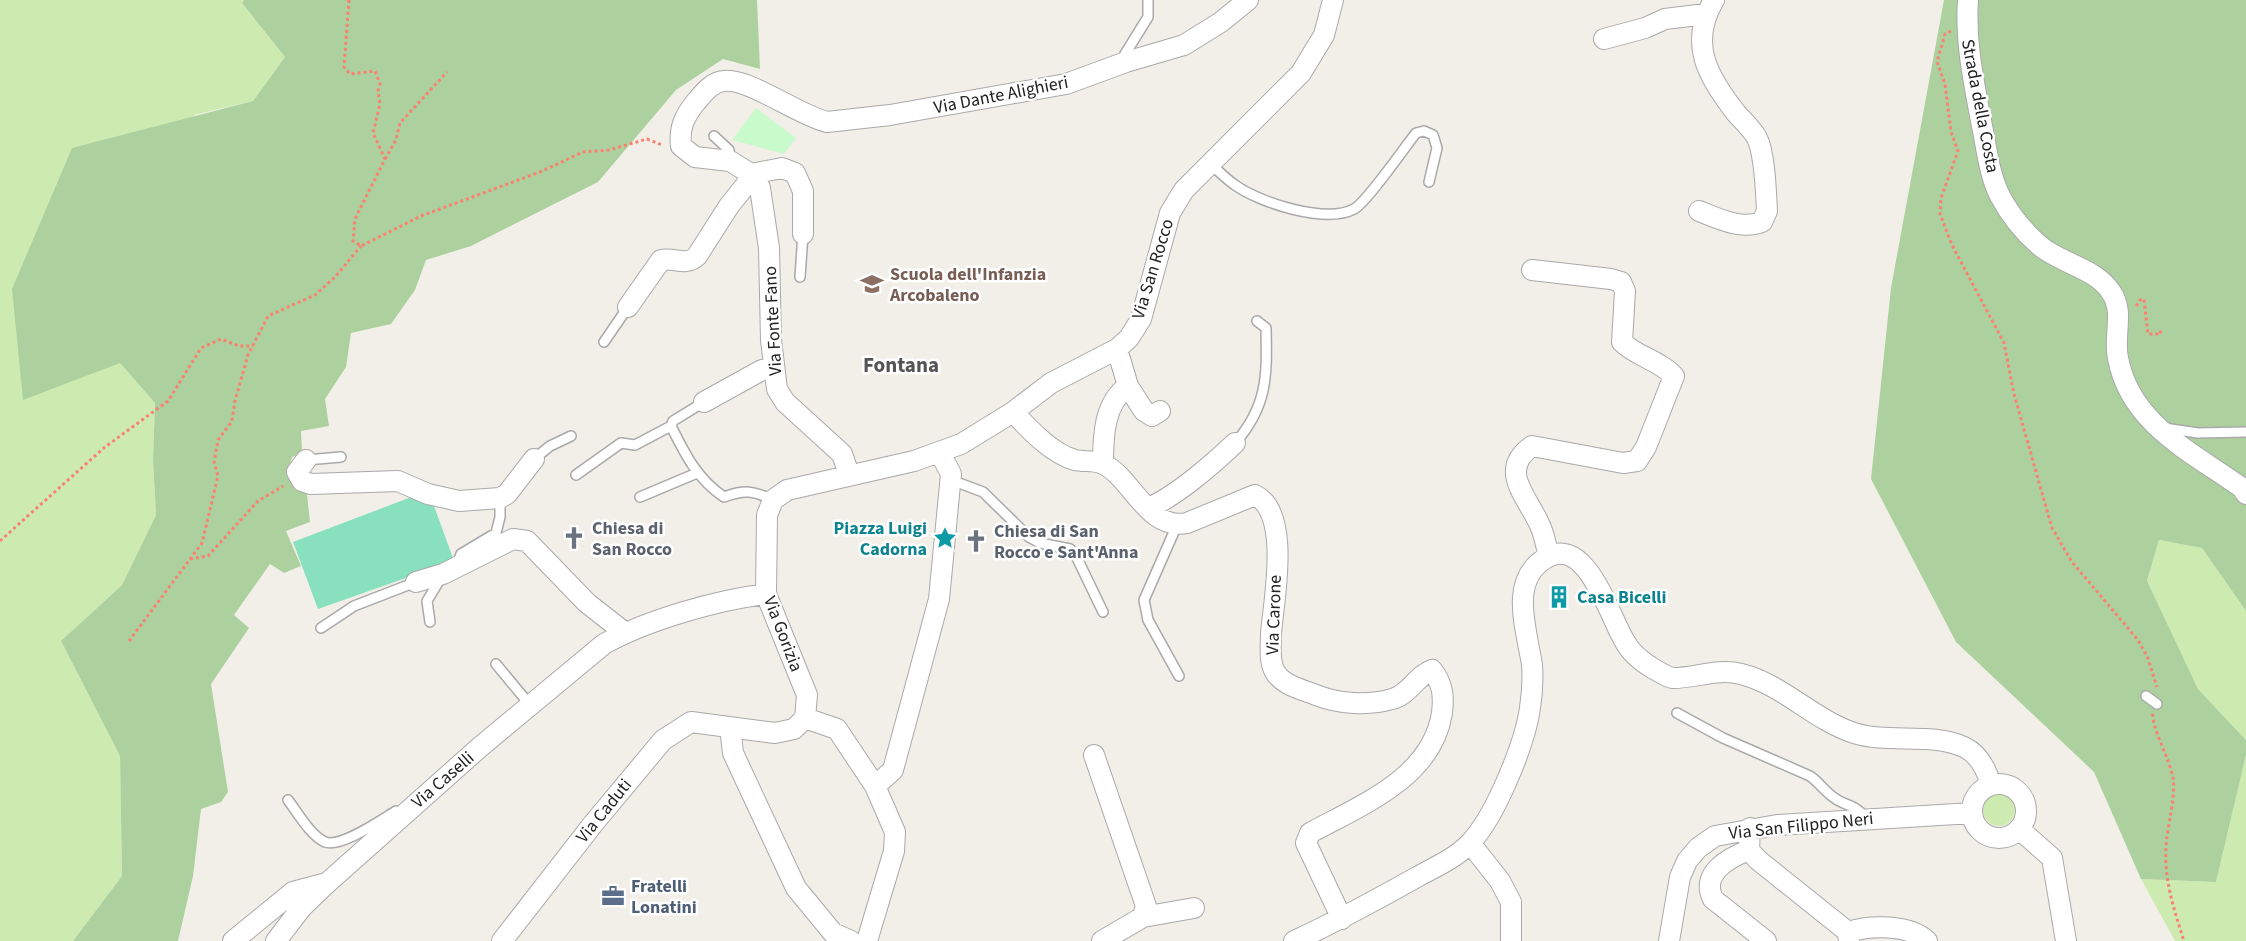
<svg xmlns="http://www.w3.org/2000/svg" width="2246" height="941" font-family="'Source Sans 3',sans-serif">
	<rect width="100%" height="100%" fill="#f2efe9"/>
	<path fill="#cdebb0" d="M0,0H244L242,3L285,57L253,101L194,115L120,363L155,403L153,460L156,515L122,585L61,641L120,756L122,876L73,941H0Z
		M2159,540L2202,548L2246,611V740L2198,689L2147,582Z
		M2246,755V941H2175L2141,879L2216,882Z
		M1983 810a16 16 0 1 1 32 0a16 16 0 1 1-32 0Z"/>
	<path fill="#add19e" d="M244,0H757L760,69L723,59L676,90L598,182L471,246L426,260L415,290L391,324L351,333L346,367L325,399L329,426L301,431L302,453L292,457C287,471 296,475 306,485L310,522L286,531L301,566L284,573L270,564L234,615L249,628L211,684L228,792L221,802L201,809L193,876L178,941H73L122,876L120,756L61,641L122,585L156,515L153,460L155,403L120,363L23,400L12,289L72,148L253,101L285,57L242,3Z
		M1944,0H2246V611L2202,548L2159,540L2147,581L2198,689L2246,740V755L2216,882L2141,879L2094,772L1956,642L1871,479L1891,288Z"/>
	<path fill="#c8facc" d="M756,108L796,138L784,154L732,140Z"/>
	<path fill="#88e0be" d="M414,496L426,498L434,506L454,561L318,609L293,542Z"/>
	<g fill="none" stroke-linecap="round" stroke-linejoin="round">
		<g stroke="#a9a9a9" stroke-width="12">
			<path id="lane" d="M1126,62L1125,54L1148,17V0
				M714,136L729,150L730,161
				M1210,164C1219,171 1226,179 1235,185C1260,203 1326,224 1354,209C1366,203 1405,147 1416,133L1424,131L1433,135L1437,148L1429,182
				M800,277L803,234
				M604,342L628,307
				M704,402L673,421L671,426C685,454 697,479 724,497C745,489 754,491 773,500
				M2164,428L2198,433L2246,432
				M1235,443C1268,406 1267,375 1266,328L1257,321
				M534,459L550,446L571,436
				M306,460L341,457
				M576,475L621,443L635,445L671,426
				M951,480L983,492L1029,537L1040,543L1070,549L1077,558L1103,612
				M640,497L697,473
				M1177,525L1144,600L1148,620L1179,676
				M457,565L461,554L496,533L500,517V498
				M430,622L427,601L442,576
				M321,628L354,606L416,582
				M496,664L530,705
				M2146,696L2157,704
				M1677,713L1723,738L1810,776C1820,783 1826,793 1836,799C1847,806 1857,806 1865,817
				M288,800C298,813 310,835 325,842C341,848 381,820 396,811"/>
		</g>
		<g stroke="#a9a9a9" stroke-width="22">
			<path id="street" d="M1968,0C1965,43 1974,83 1982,126C1987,150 1989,174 2000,196C2010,215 2023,231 2039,245C2059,263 2096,268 2111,292C2125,312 2113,335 2118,358C2130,424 2192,452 2242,488L2246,494
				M1604,39L1645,28L1665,19L1706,14
				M751,174L782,168L795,173L803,191V234
				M1699,211C1719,219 1741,230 1762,222L1767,211C1766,193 1765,154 1757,138C1752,129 1743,121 1736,113C1708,77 1688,44 1714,0
				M1532,270L1611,279L1621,282L1625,291L1622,342C1637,357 1659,360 1674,376L1646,447L1637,461L1623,463L1532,446C1496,471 1530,499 1541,528C1545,537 1546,547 1549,556
				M628,307L661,260C675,257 685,267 697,256L729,206L752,177
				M1128,386L1144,411L1152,416L1160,411
				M704,402L762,370L772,368
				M1013,412C1029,429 1052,454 1075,460C1084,462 1095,460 1103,464C1132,477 1147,531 1187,523L1255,495C1291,513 1274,599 1271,633C1271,644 1269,660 1274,670C1281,685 1301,689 1316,695C1339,704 1368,706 1392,699C1409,695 1417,675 1432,670C1443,684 1444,696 1442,713C1432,778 1361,805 1310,833L1306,843L1342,919
				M306,460L297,472L302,481L311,484L398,481L428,494L459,501L500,498L507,494L534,459
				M1103,464C1103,436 1104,403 1128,386L1117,349
				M849,474L842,454L785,402L777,389L771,340L769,248L760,188L751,174L730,161L695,157L681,146C679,128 684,117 695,103C703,94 711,82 724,81C749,78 798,115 827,122L890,115L1066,84L1126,62L1184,45L1221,22L1248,0
				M1148,508C1175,497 1213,464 1235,443
				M416,582L443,574L513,539L527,541L587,603L624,632
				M805,718L837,729L875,786L895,832L894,851L867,941
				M730,727L733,753L796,888L833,933L851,941
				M1094,755L1146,906L1143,917L1102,941
				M1972 811a27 27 0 1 1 54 0a27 27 0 1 1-54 0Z
				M875,786L893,770L939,599L951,474L940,453
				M1750,828L1749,850C1728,858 1700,874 1713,899L1766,941
				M2019,829L2052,858L2066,941
				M1470,843L1500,881L1511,902V941
				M1749,850L1758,860L1848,932L1849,941
				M1143,917L1194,908
				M1848,932C1870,925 1909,924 1927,941
				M233,941L293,892L323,884
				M276,941L302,907L326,884L480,747L604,644C647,620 717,600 766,594
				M502,941L593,824L663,740L691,722L775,733L794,729L805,718L807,695L766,594L767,515L773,500L787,490L914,461L961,444L1013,412L1051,383L1117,349L1129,338L1141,319L1170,213L1184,190L1301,73L1324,35L1333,0
				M1294,941C1336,922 1376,900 1417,877C1435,867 1456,858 1470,843C1495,817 1525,744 1530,708C1532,695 1533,678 1532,665C1527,630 1508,580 1546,558C1586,534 1609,615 1624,640C1630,652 1642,662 1654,669C1660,672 1666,677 1673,678C1696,678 1718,668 1741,674C1782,684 1814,720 1854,733C1889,744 1931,732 1964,747C1979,754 1987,771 1991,785
				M1669,941L1680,877L1687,861L1698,848L1715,836L1777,825L1972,813"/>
		</g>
		<path stroke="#fa8072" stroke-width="3" stroke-dasharray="3 3" stroke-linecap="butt" d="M349,0L344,67L350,74L375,71L380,84L378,91L380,104L373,133L385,159L355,219L353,241L361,246L421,216L540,172L583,152L609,150L647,139L662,145
			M1951,31L1945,34L1937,62L1945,84L1951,132L1958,151L1941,198L1940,214L1952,245L2004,343L2014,394L2052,528L2072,562L2138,640L2147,656L2157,687
			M385,159L396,140L400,123L447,72
			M2136,306L2140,300L2144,299L2148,334H2161L2160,330
			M0,541L105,447L168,401L201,348L221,339L239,346H253
			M190,559L208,556L258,501L283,486
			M129,641L202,543L218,476L214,462L218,440L232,421L235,401L248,355L268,316L315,295L335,277L361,246
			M2153,714C2150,723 2171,763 2173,778C2176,800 2167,825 2166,847C2164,880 2174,910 2184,941"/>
		<use href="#lane" stroke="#fff" stroke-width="9"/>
		<use href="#street" stroke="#fff" stroke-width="20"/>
	</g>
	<defs>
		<g id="school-bare" transform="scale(1.8)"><path d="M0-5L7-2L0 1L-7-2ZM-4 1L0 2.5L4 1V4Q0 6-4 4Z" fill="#8d6e63" stroke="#fff" stroke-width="2.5" paint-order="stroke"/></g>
		<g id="church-bare" transform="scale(1.8)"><path d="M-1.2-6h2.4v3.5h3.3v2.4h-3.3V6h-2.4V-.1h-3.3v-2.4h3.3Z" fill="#6b7280" stroke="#fff" stroke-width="2.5" paint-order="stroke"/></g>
		<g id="sight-bare" transform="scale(1.8)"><path d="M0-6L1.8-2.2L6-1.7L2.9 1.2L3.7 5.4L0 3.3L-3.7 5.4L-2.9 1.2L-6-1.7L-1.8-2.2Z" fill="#0f9aa8" stroke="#fff" stroke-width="2.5" paint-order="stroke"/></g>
		<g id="building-bare" transform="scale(1.8)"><path d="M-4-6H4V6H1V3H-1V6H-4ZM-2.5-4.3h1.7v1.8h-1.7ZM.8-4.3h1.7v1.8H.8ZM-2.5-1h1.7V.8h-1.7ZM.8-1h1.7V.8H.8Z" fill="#0f9aa8" stroke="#fff" stroke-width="2.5" paint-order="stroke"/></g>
		<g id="office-bare" transform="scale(1.8)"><path d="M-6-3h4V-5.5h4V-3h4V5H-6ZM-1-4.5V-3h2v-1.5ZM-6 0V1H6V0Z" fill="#5c6f8a" stroke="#fff" stroke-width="2.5" paint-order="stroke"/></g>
	</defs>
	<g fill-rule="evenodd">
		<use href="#school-bare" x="872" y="284"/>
		<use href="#church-bare" x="574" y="538"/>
		<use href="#sight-bare" x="945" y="538"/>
		<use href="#church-bare" x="976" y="541"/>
		<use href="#building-bare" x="1559" y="597"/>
		<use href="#office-bare" x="613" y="896"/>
	</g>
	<g text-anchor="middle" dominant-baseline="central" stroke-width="5" stroke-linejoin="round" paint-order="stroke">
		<g font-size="18" fill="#222" stroke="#fff">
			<text transform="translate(1001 95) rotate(-11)">Via Dante Alighieri</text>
			<text transform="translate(1980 106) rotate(79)">Strada della Costa</text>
			<text transform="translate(1153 269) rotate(-73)">Via San Rocco</text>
			<text transform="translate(773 321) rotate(-93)">Via Fonte Fano</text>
			<text transform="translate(1274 615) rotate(-88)">Via Carone</text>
			<text transform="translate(783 634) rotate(69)">Via Gorizia</text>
			<text transform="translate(443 780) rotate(-41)">Via Caselli</text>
			<text transform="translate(604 811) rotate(-51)">Via Caduti</text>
			<text transform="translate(1801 826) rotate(-6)">Via San Filippo Neri</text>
		</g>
		<g font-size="18" font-weight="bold" fill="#785e54" stroke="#fff" text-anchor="start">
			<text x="890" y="274">Scuola dell'Infanzia<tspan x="890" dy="21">Arcobaleno</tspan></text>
		</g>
		<g font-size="18" font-weight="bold" fill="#5b616d" stroke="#fff" text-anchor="start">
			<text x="592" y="528">Chiesa di<tspan x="592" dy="21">San Rocco</tspan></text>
			<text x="994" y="531">Chiesa di San<tspan x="994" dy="21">Rocco e Sant'Anna</tspan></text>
		</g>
		<g font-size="18" font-weight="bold" fill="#0d838f" stroke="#fff" text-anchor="end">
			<text x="927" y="528">Piazza Luigi<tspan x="927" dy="21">Cadorna</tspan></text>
			<text x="1577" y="597" text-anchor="start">Casa Bicelli</text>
		</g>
		<g font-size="18" font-weight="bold" fill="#4e5e75" stroke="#fff" text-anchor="start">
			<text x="631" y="886">Fratelli<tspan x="631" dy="21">Lonatini</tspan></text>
		</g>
		<g font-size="21" font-weight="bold" fill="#555" stroke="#fff">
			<text x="901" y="365">Fontana</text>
		</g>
	</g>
</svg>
